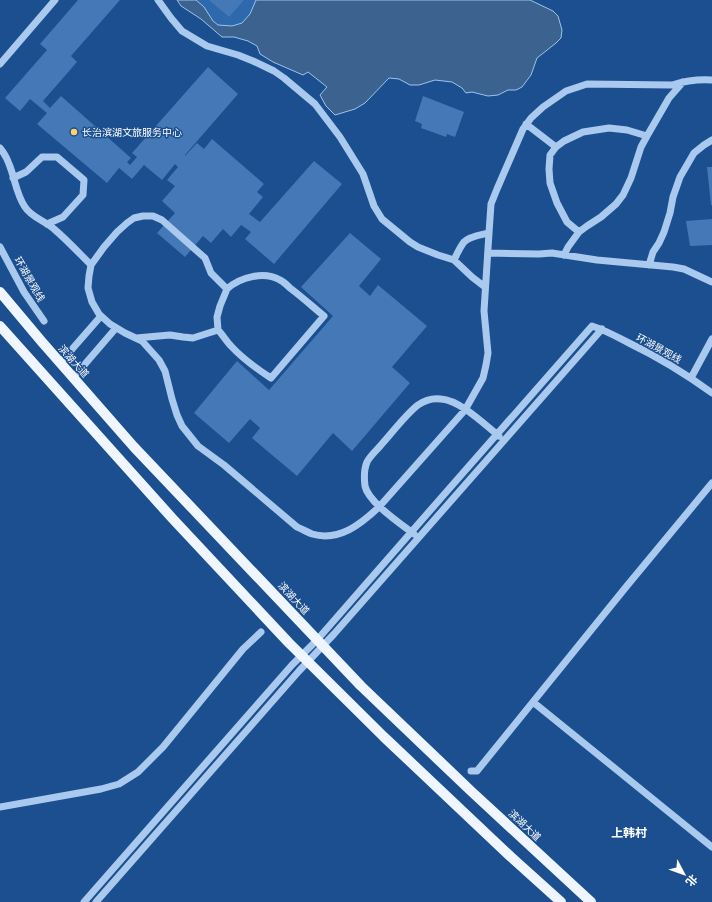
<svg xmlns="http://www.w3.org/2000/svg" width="712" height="902" font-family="'Public Sans','Noto Sans SC',sans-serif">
	<rect width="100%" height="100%" fill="#1b4f8f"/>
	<path fill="#2e69ad" d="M196,0H256L250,14L242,23L232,26L218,25L213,21L204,7Z"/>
	<path fill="#3c6290" stroke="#9cc4f0" d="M177,0H196L204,7L213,21L218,25L232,26L242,23L250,14L256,0H530L553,11L558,16L562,30L561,38L556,43L537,58L531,75L522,87L516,90H508L498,95L488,96L472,92L466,93L462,88L452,82L435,80L419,85H410L399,79L389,78L365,103L355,109L335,115L326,106L320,95L327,87L308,72L303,75L273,62L260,54L257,46L248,41L234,37H222L201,19L181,6Z"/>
	<path fill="#4478b7" d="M78,0H120L71,56L77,62L43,101L50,108L61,96L131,158L127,162L130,165L137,157L132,153L208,67L238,94L185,155V156L197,143L204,149L212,139L264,184L257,192L263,197L249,214L260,222L314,161L342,184L274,264L245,239L251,232L241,225L231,237L223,229L211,243L203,236L185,257L157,233L175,213L162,201L175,186L167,180L178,167L175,164L162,180L144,165L132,179L119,168L107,183L37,124L47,113L30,99L20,111L5,98L47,50L40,44Z
		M209,0H244L229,17Z
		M423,96L464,112L455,137L447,134L446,137L421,128L422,124L415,121Z
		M707,167H712V205H711Z
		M712,219V245L690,246L686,221Z
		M350,233L381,259L359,286L370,296L378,285L427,326L392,367L410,383L352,451L333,433L297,476L252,438L260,428L250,419L229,443L194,413L237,361L269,390L333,316L301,287Z"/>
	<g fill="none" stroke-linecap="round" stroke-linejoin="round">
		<path stroke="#a9c9ee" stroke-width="7" d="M158,0L171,18L182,31L207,46L238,55L253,61L274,71L284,78L315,104L340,137L363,174L374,206L382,219L410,242L418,247L438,255L454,260C457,254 460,247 464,242C470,236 481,235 489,233
			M0,64L55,0
			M526,124L556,147
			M0,148C4,153 7,158 9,164C15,178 16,194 25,207C31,217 45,221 54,229C67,240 79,253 91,265
			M13,178L26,172L42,157H57L84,180L83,195L63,217L47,224
			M579,232L567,222L557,203L550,183L549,169L550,155L556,147L564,141L583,132L609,128L627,130L647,136
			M0,247L24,292L44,321
			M488,253L539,254L552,253L597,260L673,267L684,269L712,282
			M564,255L568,247L579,232L587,226L601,217L616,204L623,195L631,178L641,147L647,136L669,98L683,82
			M454,260L472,277L485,287
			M649,265L653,252L659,243L664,232L670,213L673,197L680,177L694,153L704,145L712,140
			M218,330L217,317L220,306L227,289
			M136,338L170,335L183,337L193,338L218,330C223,335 226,341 231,346C242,358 257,369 271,378L324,316C313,307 302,297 290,288C287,285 284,282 280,280C264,271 240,277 227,289L211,273L205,258L162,220L153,216H143L134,218L127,223L117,232L104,247L91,265L89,276L88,288L92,302L99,314L110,324L125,333L142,341L159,360L165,371L172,399L177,415L182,426L198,446L224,465L297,527C302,529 307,532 312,534C339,542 361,524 379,507L465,410L483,378L486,365L488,353L484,311L489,233L491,204L497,189L523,129L531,118L543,107L566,91L587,84L672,85C685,81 698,79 712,80
			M60,363L101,316
			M73,378L116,328
			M691,378L712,339
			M414,534C401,524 368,502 365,486C364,478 364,469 367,462C370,456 377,450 381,445C392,433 406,414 418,405C425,400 433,398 441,399C460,400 485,425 499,436
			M533,702L712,847
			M471,771H477L626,587L712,483
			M0,807L101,789L119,784L138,772L163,747L243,649L261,632
			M84,902L292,665L317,640L441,498L592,326C605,330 617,337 629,343C658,357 686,374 712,393
			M96,902L299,671L334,634L602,329"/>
		<path stroke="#f0f6ff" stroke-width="10" d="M0,292L42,342L134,447L361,686L472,792L591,902
			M0,326L172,518L289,643L384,737L511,857L561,902"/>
	</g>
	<circle fill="#ffd166" stroke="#1b4f8f" stroke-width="1.5" cx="74" cy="132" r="4"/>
	<g text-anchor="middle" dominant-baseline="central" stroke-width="3" stroke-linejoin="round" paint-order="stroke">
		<g font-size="10" fill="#fff" stroke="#1b4f8f" text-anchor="start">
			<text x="82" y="132">长治滨湖文旅服务中心</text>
		</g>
		<g font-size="10" fill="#fff" stroke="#1b4f8f">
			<text transform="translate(30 279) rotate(60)">环湖景观线</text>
			<text transform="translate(659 348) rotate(29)">环湖景观线</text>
			<text transform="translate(74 361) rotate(48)">滨湖大道</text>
			<text transform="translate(294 598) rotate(47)">滨湖大道</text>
			<text transform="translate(525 825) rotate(43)">滨湖大道</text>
		</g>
		<g font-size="12" font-weight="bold" fill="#fff" stroke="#1b4f8f">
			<text x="629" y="833">上韩村</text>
		</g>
	</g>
	<g transform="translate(684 874) rotate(131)" stroke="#1b4f8f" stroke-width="3" paint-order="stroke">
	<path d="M0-3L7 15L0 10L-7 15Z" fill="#ffffff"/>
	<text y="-6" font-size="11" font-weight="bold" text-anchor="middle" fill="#ffffff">北</text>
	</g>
</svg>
